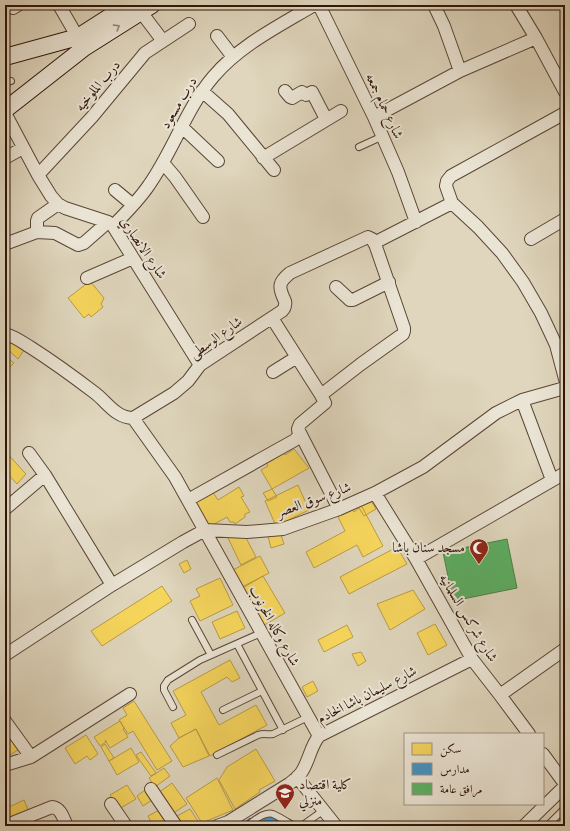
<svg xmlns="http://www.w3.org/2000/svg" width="570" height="831" font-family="'Libre Bodoni',Amiri,serif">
	<rect width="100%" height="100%" fill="#dfd6bd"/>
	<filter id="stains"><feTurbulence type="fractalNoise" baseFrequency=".005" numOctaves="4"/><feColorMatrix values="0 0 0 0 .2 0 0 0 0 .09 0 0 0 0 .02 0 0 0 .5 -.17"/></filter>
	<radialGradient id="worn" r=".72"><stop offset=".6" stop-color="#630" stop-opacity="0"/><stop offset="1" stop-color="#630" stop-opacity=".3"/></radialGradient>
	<path fill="#f6d55c" stroke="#ba9b43" d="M90,281L104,298L101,304L103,307L91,317L89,314L84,318L68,298Z
		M7,339L24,350L18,359L5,347V342Z
		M5,356L14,363L5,372Z
		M282,449L285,455L294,449L309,468L272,489L261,470L268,466L265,460Z
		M5,451L26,474L17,484L5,471Z
		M298,485L309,510L276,526L265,501Z
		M239,487L244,496L241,497L250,512L245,514V517L235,524L234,522H230L227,517L209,527L194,502L212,491L218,500Z
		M272,489L277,497L268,501L263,493Z
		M368,496L376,509L364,516L359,508L354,512L350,506Z
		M361,505L383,546L363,557L357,545L314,568L306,552L345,531L338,517Z
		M280,532L284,544L271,548L268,536Z
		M236,534H244L256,557L241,565L228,538Z
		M397,547L407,564L349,594L340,577Z
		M260,556L269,573L240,588L231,571Z
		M187,560L191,569L184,573L179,564Z
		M263,576L285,613L261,627L239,590Z
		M220,578L233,605L200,621L190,601L200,596L196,589Z
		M162,586L172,601L102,646L91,631Z
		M413,590L425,609L390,630L377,604Z
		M237,611L245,628L220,639L212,622Z
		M435,624L447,645L428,655L417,633Z
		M347,625L353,637L324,652L318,640Z
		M361,652L366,661L358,666L352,654Z
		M230,660L240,678L232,682L227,677L201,692L219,725L256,705L267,725L210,756L196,729L179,738L171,723L186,715L173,691Z
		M313,681L318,691L307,697L302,687Z
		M134,701L172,761L157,770L133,731L128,734L119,720L127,715L123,708Z
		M120,721L124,728L123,729L128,737L110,748L105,740L106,742L100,746L94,737Z
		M196,729L209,756L183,767L170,746L179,738Z
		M8,735L18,750L5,758V737Z
		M86,735L98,754L90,760L87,756L75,764L65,748Z
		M105,744L114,758L109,761L101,747Z
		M131,748L139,762L117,775L109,761Z
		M256,749L275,781L259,790L260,792L235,809L219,780L227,767Z
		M141,752L156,773L151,776L136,755Z
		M164,768L170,776L155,787L149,778Z
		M217,778L233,810L202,823L186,798Z
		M172,783L187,804L172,814L158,793Z
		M127,785L136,799L119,809L110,795Z
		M148,788L155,798L143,806L137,796Z
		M24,800L29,812L9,821L5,811V809Z
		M163,808L173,826H153L148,816Z
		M190,809L201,826H183L177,816Z
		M565,815V826H554Z"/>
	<path fill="#4393c3" stroke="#3d6d8b" d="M271,814L281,826H240L250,818L256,826Z"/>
	<path fill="#5aae61" stroke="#4d8047" d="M507,539L517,588L453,601L443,552Z"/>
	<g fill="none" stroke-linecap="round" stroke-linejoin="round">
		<g stroke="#5b4536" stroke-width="8">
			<path id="lane" d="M5,83L11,81
				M359,147L383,136
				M192,620L211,655
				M237,644L283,730
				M173,707L164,690V686L168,680L200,660L261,633
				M223,710L262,691
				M217,755L258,735C264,733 268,735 273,734L308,717
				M247,826C254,821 264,811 273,814C277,816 281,818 284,820C288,822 291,825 296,826
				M298,826L303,825L324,810
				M547,826L565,808"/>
		</g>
		<g stroke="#5b4536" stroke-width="14">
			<path id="street" d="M59,5L81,43
				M319,5L374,117L398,172L416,222
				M434,5L444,26L460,71
				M516,5L536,38L565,92
				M13,8L18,5
				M141,12L163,41
				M217,36L233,57
				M202,91L228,114L274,170
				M285,91L290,97L292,98L302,92L306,95L312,92L326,119
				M5,113L38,175L51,196L58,204L65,208L108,222L113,226L200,365
				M565,113L451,176L447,181L446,186L452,203L478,227L502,253L523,282L541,313L556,345L565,379
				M374,117L460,71L536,38
				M182,127L218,161
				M5,158L23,148
				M263,158L341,111
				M163,163L175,177L203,217
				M38,175L92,117L145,53L189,24
				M115,190L133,205
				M113,226C126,213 139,200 149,185C173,151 186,109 213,77C240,45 279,26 314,5
				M37,232V221L38,218L58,204
				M531,239L565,219
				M374,243L452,203
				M5,244L37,232L55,233L78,245L84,243L108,222
				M87,278L133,258
				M336,287L350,300H353L389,282
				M5,334C14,336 22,342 30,347C52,361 74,377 95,393C107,402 116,418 133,418L174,393L188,381L200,365L282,311C283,310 285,307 285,305C286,302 285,301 284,299C278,286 279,282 290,273L368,237L372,239L374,241L404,328V331L403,334L361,364L321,395
				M273,372L297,357
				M522,400L552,480
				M133,418L175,477L319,736
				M298,429L339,509
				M29,453L45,475L112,585
				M375,493L416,559L472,659L500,695L529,734
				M188,500L295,440L299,435L298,429L300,424L325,403L321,395L272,318
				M5,509L45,475
				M416,559L565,473
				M5,655L112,585L183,542L205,530L247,532L283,529L339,509L375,493L423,467L496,413L522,400L561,389L565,386
				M500,695L565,649
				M5,721L31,757
				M543,754L565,784
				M5,765L31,757L130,694
				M297,777L336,826
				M151,789L176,826
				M111,804L126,826
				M7,825L52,807C61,808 63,818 67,826
				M217,826L228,822L289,784C293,781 297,778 301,773C309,762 310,747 319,736L472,659
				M524,826L565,786"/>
		</g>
		<g stroke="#2f1509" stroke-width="18">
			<path id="secondary" d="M5,57L78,37L128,5
				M5,110L84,48L152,5"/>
		</g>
		<use href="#lane" stroke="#eae4d4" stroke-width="6"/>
		<use href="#street" stroke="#eae4d4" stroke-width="12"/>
		<use href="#secondary" stroke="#eae4d4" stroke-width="16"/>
	</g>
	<defs><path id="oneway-chevron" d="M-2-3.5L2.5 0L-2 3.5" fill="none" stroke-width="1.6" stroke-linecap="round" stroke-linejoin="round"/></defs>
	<use stroke="#968779" href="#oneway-chevron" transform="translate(117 27) rotate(-32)"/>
	<defs>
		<g id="mosque-pin" transform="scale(1)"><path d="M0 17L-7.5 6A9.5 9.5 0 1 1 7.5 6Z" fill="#8f2418" stroke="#eae4d4"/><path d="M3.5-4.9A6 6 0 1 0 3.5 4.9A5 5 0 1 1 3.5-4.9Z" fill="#fff"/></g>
		<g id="university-pin" transform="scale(1)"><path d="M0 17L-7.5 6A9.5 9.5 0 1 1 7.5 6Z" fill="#8f2418" stroke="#eae4d4"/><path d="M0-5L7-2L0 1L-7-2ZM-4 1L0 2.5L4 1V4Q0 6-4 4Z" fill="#fff"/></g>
	</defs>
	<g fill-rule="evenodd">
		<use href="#mosque-pin" x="479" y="548"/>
		<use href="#university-pin" x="285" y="793"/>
	</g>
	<g text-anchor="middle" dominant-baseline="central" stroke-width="4" stroke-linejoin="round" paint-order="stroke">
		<g font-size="14" fill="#2f1509" stroke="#eae4d4">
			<text transform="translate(98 86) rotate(-50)">درب الملوخيه</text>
			<text transform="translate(179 103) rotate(-59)">درب مسعود</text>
			<text transform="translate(384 106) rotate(65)">شارع حمام جمعه</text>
			<text transform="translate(143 248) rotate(56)">شارع الانصاري</text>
			<text transform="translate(216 338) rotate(-36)">شارع الوسطى</text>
			<text transform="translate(314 500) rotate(-20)">شارع سوق العصر</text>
			<text transform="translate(468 618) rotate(59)">شارع شركس السلمانيه</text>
			<text transform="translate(274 626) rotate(61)">شارع وكاله الخرنوب</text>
			<text transform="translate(367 695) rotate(-27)">شارع سليمان باشا الخادم</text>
		</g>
		<g font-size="14" fill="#2f1509" stroke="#eae4d4" text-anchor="end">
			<text x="465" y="548">مسجد سنان باشا</text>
			<text x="299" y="785" text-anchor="start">كلية اقتصاد<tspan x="299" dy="16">منزلي</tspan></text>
		</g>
	</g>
	<rect width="570" height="831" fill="none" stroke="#dfd6bd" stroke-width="20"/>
	<rect x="6" y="6" width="558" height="819" fill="none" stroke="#2f1509" stroke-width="2"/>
	<rect x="10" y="10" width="550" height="811" fill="none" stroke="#2f1509"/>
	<rect x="404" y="733" width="140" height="72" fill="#eae4d4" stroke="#9f9183"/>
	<rect x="412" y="743" width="20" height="12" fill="#f6d55c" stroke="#9f9183"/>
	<text x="440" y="753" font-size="12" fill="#2f1509">سكن</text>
	<rect x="412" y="763" width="20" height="12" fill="#4393c3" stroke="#9f9183"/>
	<text x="440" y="773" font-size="12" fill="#2f1509">مدارس</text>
	<rect x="412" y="783" width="20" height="12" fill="#5aae61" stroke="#9f9183"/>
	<text x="440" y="793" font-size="12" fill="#2f1509">مرافق عامة</text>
	<rect width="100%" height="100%" filter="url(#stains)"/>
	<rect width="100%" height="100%" fill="url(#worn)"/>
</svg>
